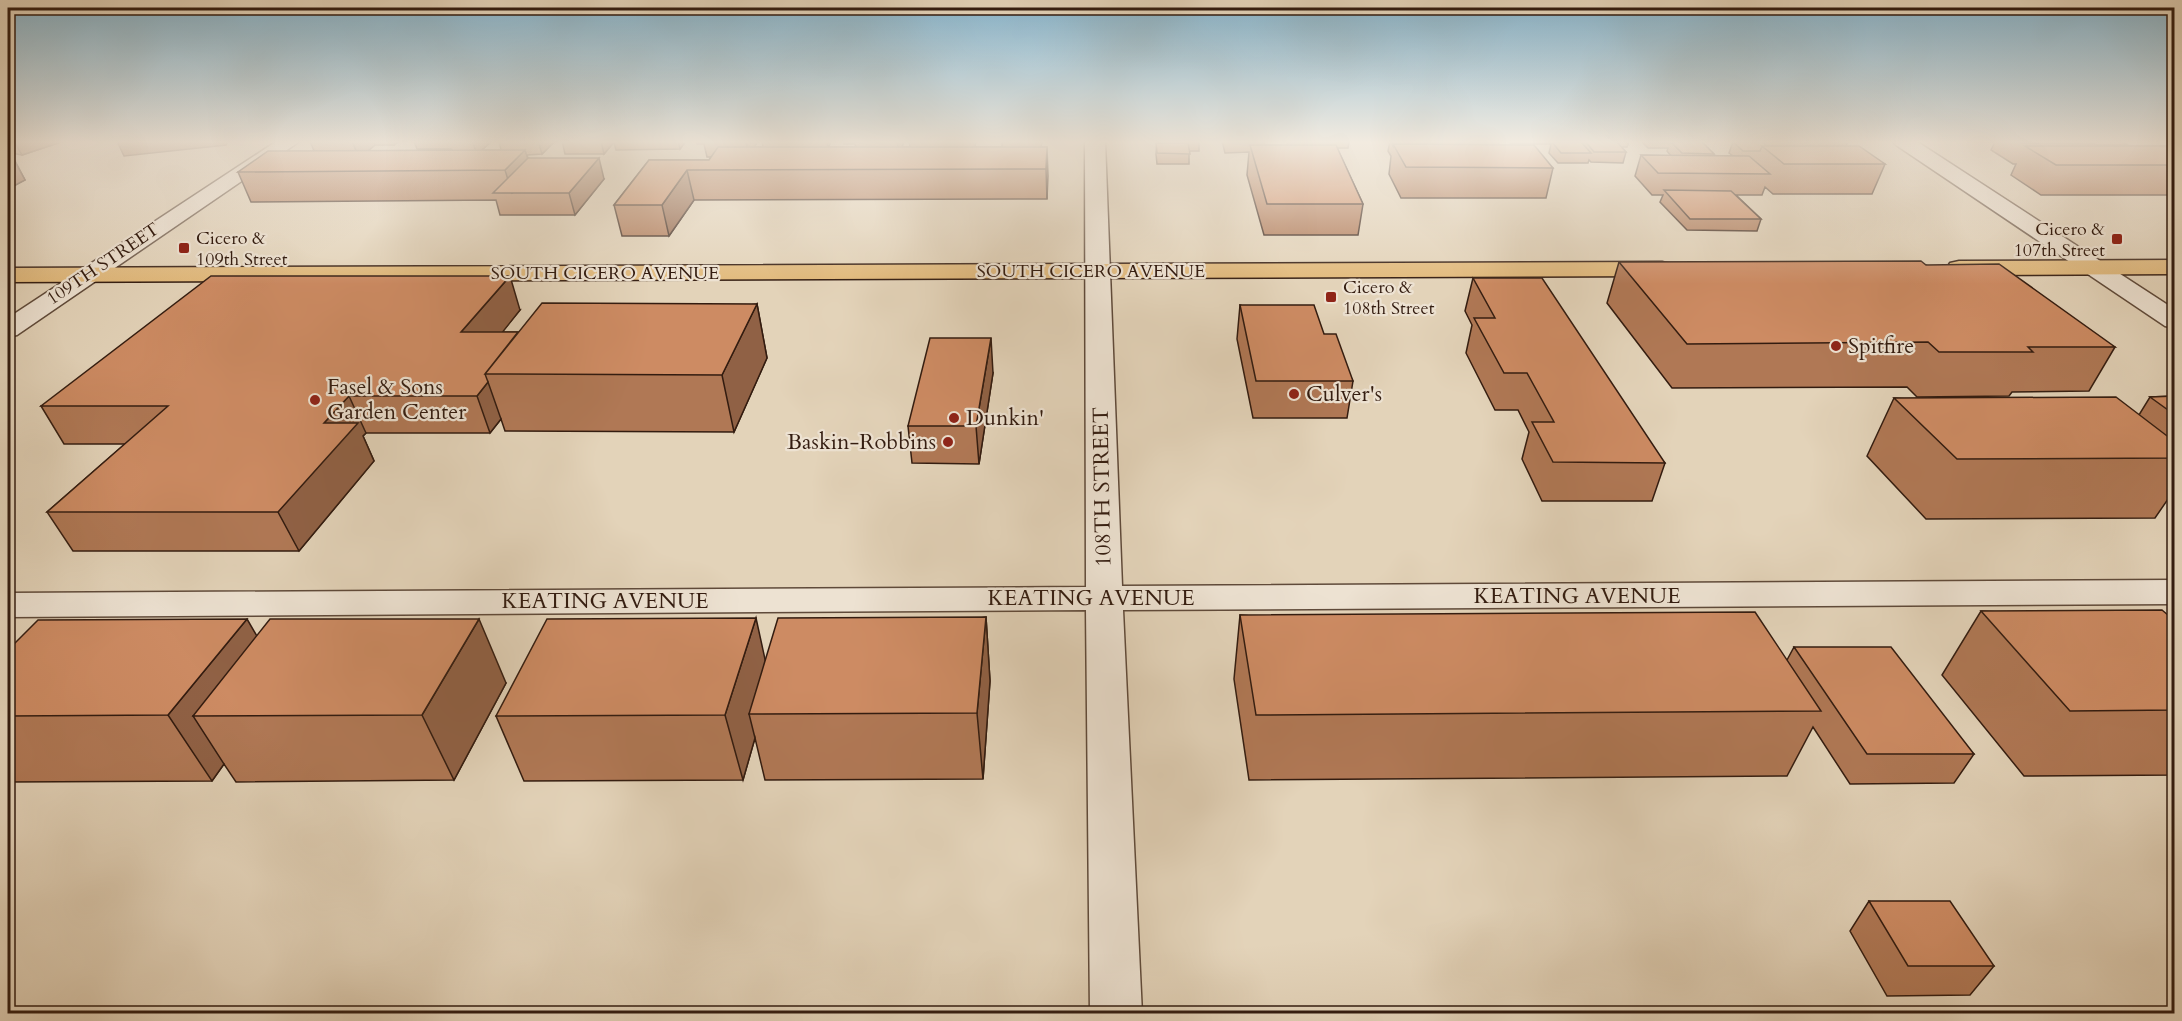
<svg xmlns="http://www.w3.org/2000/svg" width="2182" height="1021" font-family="Cardo,serif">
	<rect width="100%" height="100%" fill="#e3d3b9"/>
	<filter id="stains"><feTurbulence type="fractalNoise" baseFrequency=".00333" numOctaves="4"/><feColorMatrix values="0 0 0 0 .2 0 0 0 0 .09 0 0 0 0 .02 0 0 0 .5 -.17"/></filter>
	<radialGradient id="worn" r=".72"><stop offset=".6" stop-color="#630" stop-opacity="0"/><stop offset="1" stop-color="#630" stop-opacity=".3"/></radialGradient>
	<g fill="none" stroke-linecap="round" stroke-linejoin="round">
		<g stroke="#5f4a3a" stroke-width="3">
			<path id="street" d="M277,141H300L17,335L8,337V318Z
				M1085,141H1105L1122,586L2174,580V604L1123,610L1142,1014H1090L1086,610L8,617V593L1086,587Z
				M1893,141H1916L2174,309V328L2165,326L1896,145Z"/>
		</g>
		<g stroke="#331c10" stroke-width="3">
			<path id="primary" d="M2174,260V274L1959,275L1950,273L1947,268L1950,263L1959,261Z
				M1662,262L1671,264L1674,269L1671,274L1662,276L8,282V268Z"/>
		</g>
		<use href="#street" fill="#ede2d2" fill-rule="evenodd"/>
		<use href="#primary" fill="#e2ba7c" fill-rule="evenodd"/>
	</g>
	<path fill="#b07855" stroke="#331c10" stroke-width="1.5" d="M8,141H64L22,155L11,153L25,180L8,189Z
		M310,141H399L394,145H375L368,151L452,150L451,149H417L414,141H492L482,150H501L499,141H555L542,154L527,155L528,158L604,179L575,215H500L496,200L251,202L238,172L314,151Z
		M562,141H686L680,149L616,150L614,142L604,154H565Z
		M696,141H758L754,147H763L762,141H831L828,147H856L855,144H844V141H904L902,147H910L909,141H976L975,147H1002V141H1042L1041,147H1047V199L694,200L669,236H622L614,205L649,160H709L711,157H707L704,144H697Z
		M1157,141H1199V151H1189V164H1157L1156,154Z
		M1222,141H1275H1265L1264,145H1288L1286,141H1349L1348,148H1337L1363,204L1358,235H1264L1247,175L1249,152L1225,153Z
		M1390,141H1499L1498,145L1553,168L1546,198H1401L1389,174L1391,156L1388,151Z
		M1509,141H1559L1558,142L1583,144L1584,141H1629L1627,147H1621L1626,152L1623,163L1591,162L1589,160L1588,163H1558L1549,153L1551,144H1511Z
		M1641,141H1701L1714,154L1713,156H1733L1729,153L1733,142H1761L1762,141H1848L1846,146L1885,164L1872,194H1773L1765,187L1762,195H1736L1761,219L1757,231L1687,230L1660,202L1663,195H1652L1635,176L1641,155L1671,156L1667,151L1668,148H1648Z
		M1974,141H2119L2128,146H2175V195H2041L2011,175L2016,164H2013L1991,150L1995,142H1975Z
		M1619,262L1926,265L2115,347L2089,391L2012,392L2009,396L1917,397L1907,387L1672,388L1607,303Z
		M1473,278L1665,463L1652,501H1542L1522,459L1529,432L1518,410H1495L1466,353L1472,325L1465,311Z
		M757,304L767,358L734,432L505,431L501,419L490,433H366L363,436L374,461L299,551H73L47,512L125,444H64L41,406L520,310L502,332H518Z
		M1240,305L1324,334L1353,381L1347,418H1253L1237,339Z
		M993,373L979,464L912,463L908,426Z
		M2175,396V504L2168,499L2155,518L1926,519L1867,456L1894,398L2139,415L2150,397Z
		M1981,611L2175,621V775L2024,776L1942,675Z
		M1240,615L1787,660L1794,647L1974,754L1954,783L1850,784L1813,727L1787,776L1249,780L1234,679Z
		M986,617L990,681L983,779L765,780L755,738L743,780L524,781L496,716L765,660Z
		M257,636L506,683L454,780L236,782L224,764L212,781L8,782V650Z
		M1869,901L1994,966L1970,995L1887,996L1850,931Z"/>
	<path fill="#906145" stroke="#331c10" stroke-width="1.5" d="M14,141H64L22,155Z
		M117,141H228L226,145L124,156Z
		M352,141H374L375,145L359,158Z
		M393,141H399L394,145Z
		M472,141H492L477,154Z
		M538,141H555L542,154Z
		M601,141H614V142L604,154Z
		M678,141H686L680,149Z
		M746,141H758L749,156Z
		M827,141H831L828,149Z
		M897,141H904L899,156Z
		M1047,147L1048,176L1047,199L1046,169Z
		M525,150L534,179L512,193L505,170Z
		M8,151H9L25,180L8,189Z
		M599,158L604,179L575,215L569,193Z
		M687,170L694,200L669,236L662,205Z
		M510,276L520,310L474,368L461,332Z
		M757,304L767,358L734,432L722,375Z
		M991,338L993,373L979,464L976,426Z
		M488,382L501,419L490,433L477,396Z
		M349,396L366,433L363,436L374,461L299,551L278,512L324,423Z
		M986,617L990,681L983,779L977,713Z
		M756,618L770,682L749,714L755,738L743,780L725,715Z
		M247,619L284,683L193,716L224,764L212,781L168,715Z
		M479,619L506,683L454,780L422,715Z"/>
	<path fill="#cd8b63" stroke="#331c10" stroke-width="1.5" d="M1390,141H1431L1433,144H1393V146Z
		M1585,141H1616L1626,152H1594Z
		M1670,141H1701L1714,154L1682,153Z
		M2019,141H2089L2094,144L2023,143Z
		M2089,141H2119L2128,145H2096Z
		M1552,142H1581L1591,153H1561Z
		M1733,142H1762L1767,146H1762L1760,151H1743Z
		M1156,143H1188L1190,154L1157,153Z
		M1393,144L1534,145L1553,168L1406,167Z
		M1250,145H1336L1363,204H1267Z
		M1762,146H1859L1885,164H1784Z
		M2025,146H2175V165H2056Z
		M718,147H1047L1046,169L687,170L662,205H614L649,160H709Z
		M525,150L505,170L238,172L268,151Z
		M1641,155L1749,156L1770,174L1658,173Z
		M528,158H599L569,193H493Z
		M1664,190L1731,191L1761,219H1690Z
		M1921,261L1926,265L1999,264L2115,347H2028L2033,352H1939L1928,342L1687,344L1619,262Z
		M211,276H510L461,332H518L485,374L488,382L477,396H349L324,423H358L278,512H47L168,406H41Z
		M1473,278H1542L1665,463L1553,462L1532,422H1554L1527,373H1504L1474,318H1495Z
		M542,303L757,304L722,375L485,374Z
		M1240,305H1314L1324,334H1336L1353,381H1256Z
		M930,338H991L976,426H908Z
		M2175,396V415L2150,397Z
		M2116,397L2175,442V458L1957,459L1894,398Z
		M2162,610L2175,621V710L2070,711L1981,611Z
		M1755,612L1821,711L1256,715L1240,615Z
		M986,617L977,713L749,714L778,618Z
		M756,618L725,715L496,716L547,619Z
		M247,619L168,715L8,716V650L38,620Z
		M270,619H479L422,715L193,716Z
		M1794,647H1891L1974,754H1867Z
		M1869,901H1950L1994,966H1908Z"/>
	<linearGradient id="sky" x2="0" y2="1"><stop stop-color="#87b6cf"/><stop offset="0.5" stop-color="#f2ebe0"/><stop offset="1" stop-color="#f2ebe0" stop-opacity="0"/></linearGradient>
	<rect width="2182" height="284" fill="url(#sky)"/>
	<g fill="#8f2418" stroke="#ede2d2" stroke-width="2">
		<rect x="2111" y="233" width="12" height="12" rx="3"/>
		<rect x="178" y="242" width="12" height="12" rx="3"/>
		<rect x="1325" y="291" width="12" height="12" rx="3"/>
		<circle cx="1836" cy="346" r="6"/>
		<circle cx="1294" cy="394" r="6"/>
		<circle cx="315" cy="400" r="6"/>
		<circle cx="954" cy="418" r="6"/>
		<circle cx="948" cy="442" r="6"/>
	</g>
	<g text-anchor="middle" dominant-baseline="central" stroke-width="4.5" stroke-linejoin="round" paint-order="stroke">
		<g font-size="18" fill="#331c10" stroke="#ede2d2" text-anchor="start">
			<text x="2105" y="229" text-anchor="end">Cicero &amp;<tspan x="2105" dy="21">107th Street</tspan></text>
			<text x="196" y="238">Cicero &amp;<tspan x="196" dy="21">109th Street</tspan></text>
			<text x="1343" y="287">Cicero &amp;<tspan x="1343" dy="21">108th Street</tspan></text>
		</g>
		<g font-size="18" fill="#331c10" stroke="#ede2d2">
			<text transform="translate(103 264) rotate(-34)">109TH STREET</text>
			<text x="1091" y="271">SOUTH CICERO AVENUE</text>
			<text x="605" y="273">SOUTH CICERO AVENUE</text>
		</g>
		<g font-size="22" fill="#331c10" stroke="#ede2d2" text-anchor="start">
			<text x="1848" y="346">Spitfire</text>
			<text x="327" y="387">Fasel &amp; Sons<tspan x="327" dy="25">Garden Center</tspan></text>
			<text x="1306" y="394">Culver's</text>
			<text x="966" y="418">Dunkin'</text>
			<text x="936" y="442" text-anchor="end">Baskin-Robbins</text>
		</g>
		<g font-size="22" fill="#331c10" stroke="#ede2d2">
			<text transform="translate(1102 487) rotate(-91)">108TH STREET</text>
			<text x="1577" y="596">KEATING AVENUE</text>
			<text x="1091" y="598">KEATING AVENUE</text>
			<text x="605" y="601">KEATING AVENUE</text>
		</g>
	</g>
	<rect width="2182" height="1021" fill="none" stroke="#e3d3b9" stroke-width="30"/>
	<rect x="9" y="9" width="2164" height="1003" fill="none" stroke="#331c10" stroke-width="3"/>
	<rect x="15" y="15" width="2152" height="991" fill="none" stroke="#331c10" stroke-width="1.5"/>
	<rect width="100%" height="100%" filter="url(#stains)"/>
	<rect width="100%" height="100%" fill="url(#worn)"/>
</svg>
